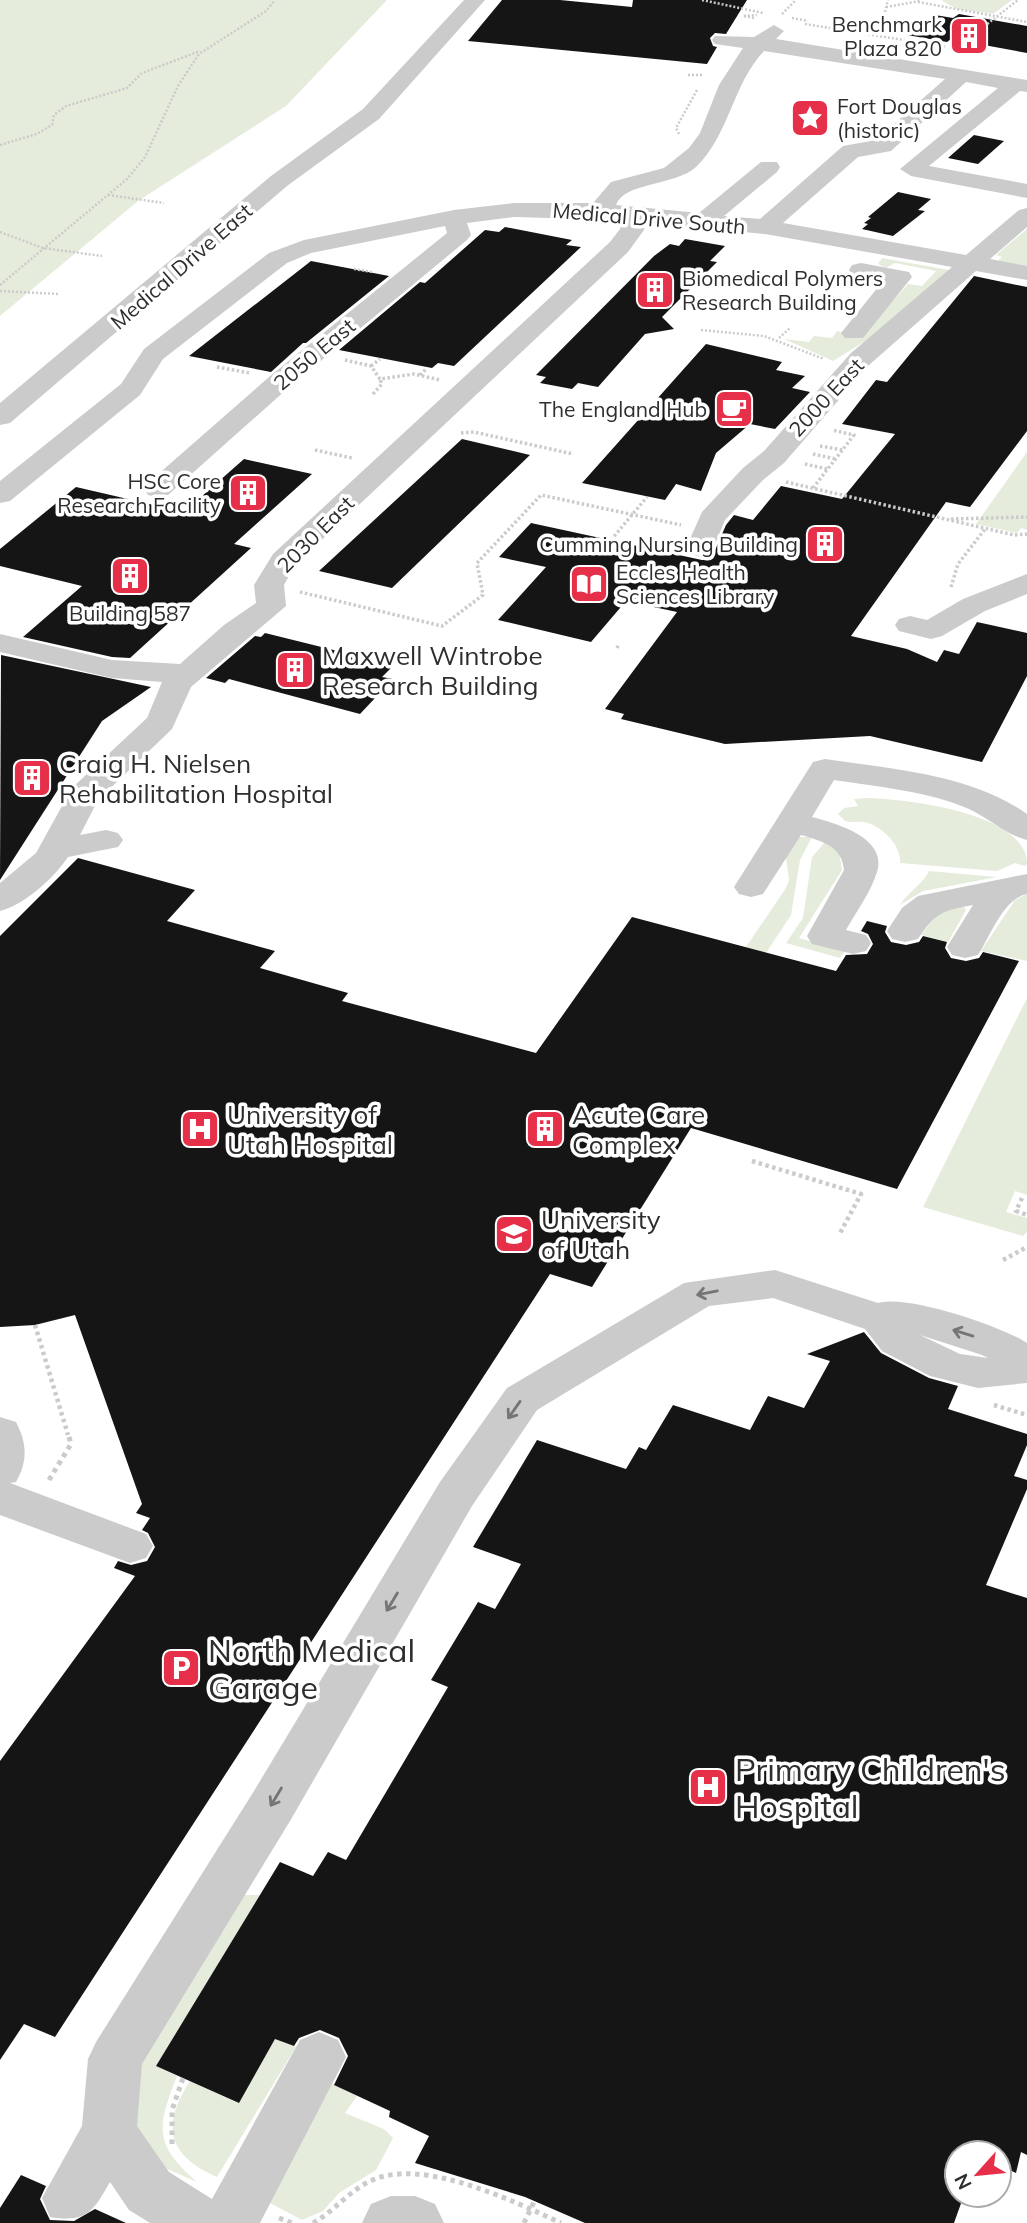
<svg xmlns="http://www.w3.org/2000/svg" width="1027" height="2223" font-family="Mulish,sans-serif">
	<rect width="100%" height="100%" fill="#fff"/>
	<path fill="#e5ecdc" d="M0,0H387L286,106L138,201L0,316Z
		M941,0H1012L993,14L957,9Z
		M1027,229V267L998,261L1002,257L996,255Z
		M882,258L949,270L870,338L833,361L784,339L809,342L814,336L832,338L837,331L861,336L908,284L922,286L936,271L895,263L886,268L878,264Z
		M1027,452V530L1021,528L1017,533L976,524Z
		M867,798C904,799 1027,812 1027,864L1025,866L1015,863L997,871L900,863C902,845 880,824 863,822C856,821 852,823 845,821L838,814L844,808L858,806L854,799Z
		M798,837H812L800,860L791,915L766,953L746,947L786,888L789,880L785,851Z
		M825,842L839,851L842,870L799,938L845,951L840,958L786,943L803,918L812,857Z
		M929,871L997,877L923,891L900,905C908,892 923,884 929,871Z
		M1027,894V961L981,951L1015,900Z
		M963,906L966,910L948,942L921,935L939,912Z
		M1027,998V1195L1015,1191L1006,1212L1027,1218V1232L1023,1236L923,1207Z
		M238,1895H260L156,2066L177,2076C157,2127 153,2144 197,2182L165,2168L134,2128L141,2056Z
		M275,2039L296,2047L217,2177C167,2155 161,2126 190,2081L238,2103Z
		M327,2081L357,2096L345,2113L384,2129L393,2138L376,2170L339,2193L323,2211L302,2220L270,2203Z"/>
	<path fill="#151515" d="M502,0H560L632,7L633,0H747L726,34L715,33L710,38L713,46L717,47L707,64L468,41Z
		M959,14L1027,26V53L951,39L947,42L907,35L935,15L953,18Z
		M974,135L1004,141L978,164L948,158Z
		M898,192L931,199L918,210L925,211L893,236L862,229L868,224L864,223L871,218L868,217Z
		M505,227L572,240L566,245L581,247L454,366L438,363L432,368L339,350L420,282L425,283L485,230L499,232Z
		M685,239L725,246L710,261L717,262L662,317L674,329L645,334L598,387L578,383L572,389L540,383L546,377L536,375L654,256L670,244L679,246Z
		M311,261L389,276L306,343H303L271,372L189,356Z
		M974,276L1027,287V431L970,507L946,502L851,636L907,649L937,662L944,650L959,654L977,622L1027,633V676L982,762L870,736L725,744L621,719L624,714L605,709L677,612L626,601L591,642L498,620L546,567L499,557L531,523L702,560L713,555L726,525L734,515L753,520L781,486L842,499L895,434L842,424L876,380L887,382Z
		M706,344L782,362L776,370L805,376L792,388L810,392L775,429L750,424L716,453L701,491L676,484L665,500L582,483Z
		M462,439L530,455L392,588L319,571Z
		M244,459L312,474L234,544L251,548L130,658L112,657L23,637L82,586L0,566V549L76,487L184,512Z
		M265,633L394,665L382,677L393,679L360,714L229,679L225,683L206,678L255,636L261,637Z
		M1,655L151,687L102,721L0,880Z
		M78,858L195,890L167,921L275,951L260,968L348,993L342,1001L536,1053L632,917L836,971L846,955L867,954L873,944L868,934L861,931L867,921L887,926L885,932L891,942L906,945L919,942L923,936L947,942L945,948L951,958L966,961L979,958L983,952L1019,961L897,1189L691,1128L592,1287L550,1274L55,2037L24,2024L0,2060V1761L135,1576L114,1568L118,1561L131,1565L147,1561L155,1547L148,1533L142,1530L150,1518L136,1513L142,1504L75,1315L35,1325L0,1327V936Z
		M864,1332L881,1353L929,1378L958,1386L948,1409L1027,1434V1445L1014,1476L1027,1480V1489L986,1585L1027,1598V2155L1021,2152L1016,2173L999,2165V2153H957V2195H964L954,2223H585L525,2197L415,2163L429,2136L389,2117L390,2111L334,2085L348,2056L339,2038L320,2030L299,2038L294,2046L275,2039L239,2103L156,2066L280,1862L313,1876L328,1852L346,1860L448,1687L431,1680L478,1602L495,1609L521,1564L473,1547L537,1440L626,1469L639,1447L646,1450L673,1405L750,1430L768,1396L804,1408L830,1361L807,1354Z
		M21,2175L46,2186L40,2199L50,2220L74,2221L95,2209L126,2223H0V2208Z"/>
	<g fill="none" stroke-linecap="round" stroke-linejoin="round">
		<path stroke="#cbcbcb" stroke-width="2.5" stroke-dasharray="2 2" stroke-linecap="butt" d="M702,0L763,13
			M918,2L1027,22
			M886,7L920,1
			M782,14L796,0
			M754,18L743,16L757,15
			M792,18L808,21
			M805,24L947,47
			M981,29L1018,0
			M869,34L883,20L888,0
			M953,52L965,41
			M688,75H704
			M679,134L676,128L697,90
			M0,145L37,134L52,125L54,115L66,106L127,88L142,73L200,51
			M108,195L164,203
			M0,232L43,248L102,256
			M354,269L372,272
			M0,285L127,179L145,157L178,86L199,54L266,11L275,0
			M0,291L58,294
			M701,330L764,336L824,359
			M779,338L790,328"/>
		<path stroke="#cbcbcb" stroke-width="3.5" stroke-dasharray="2.5 2.5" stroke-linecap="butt" d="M345,360L371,366L380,379L414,374L440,380
			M371,366L380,359
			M217,367L250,373
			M420,375L427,368
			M373,394L382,384L380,379
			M461,433L474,432L573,454
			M820,446L843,450
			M315,450L352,458
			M813,454L836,459
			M805,464L827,469
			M786,482L1014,535L1027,534
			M813,488L854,435L832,430
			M951,519L1027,517
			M951,587L958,564L985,529
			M300,592L442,626L483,595L477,563L541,495L681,525
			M617,648L619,644"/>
		<path stroke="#cbcbcb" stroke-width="4.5" stroke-dasharray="3.5 3.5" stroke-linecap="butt" d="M752,1161L861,1194L839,1235
			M1022,1198L1016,1211L1027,1215
			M1003,1260L1027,1247
			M35,1325L68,1435
			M994,1405L1027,1415"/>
		<path stroke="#cbcbcb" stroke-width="5" stroke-dasharray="4.5 4.5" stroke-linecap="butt" d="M49,1480L71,1444L68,1433
			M172,2144V2110L183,2078
			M279,2218L292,2223
			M313,2223C335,2211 351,2188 375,2179C427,2159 513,2201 561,2223
			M524,2223L535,2200"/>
		<path fill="#cbcbcb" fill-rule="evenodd" d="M464,0H485L379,119L287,186L10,423L0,425V403L271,176L363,109Z
			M774,25L784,31L776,39L1027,80V92L1020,91L929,166L1027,184V198L911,176L900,169L998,88L966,82L891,151L858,157L783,223L966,255L1019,210L1027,208V227L990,259L1027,266V280L976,271L869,365L784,463L763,480L725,520L711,554L701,557L691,554L686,548L702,512L743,468L764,451L851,353L952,267L765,234L645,222L644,230L628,252L295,565L284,585L286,606L191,687L172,729L98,800L80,835L106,830L118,833L123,840L118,847L68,857C55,877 23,906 0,911V883L36,853L72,788L147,718L162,682L112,678L0,652V634L112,660L180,664L224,625L256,603L254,585L273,554L610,242L620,229L622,220L514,217L467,223L471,235L467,240L287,389L168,495L158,497L148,495L144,489L148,483L269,377L447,233L445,226L311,253L287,263L163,359L140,395L10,501L0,503V481L121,384L144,349L269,253L304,240L454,210L514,203H593L611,182L664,168L689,148L700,133L719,85L743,48L715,44L712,40L715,36L754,37ZM764,51L945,79L876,140L843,146L760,219L724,216L777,172L780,167L777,162H761L699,213L616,205C624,182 675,186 696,167C730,134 732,85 764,51Z
			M861,263L909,272L912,277L863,338H845L841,333L883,281L852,275L849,270L852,265Z
			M1027,574V594L985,611L942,636L931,639L899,631L895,625L899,619L910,616L927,620L963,599Z
			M825,759C892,769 970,774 1027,814V840C1006,835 989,818 969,809C927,791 880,787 834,780L812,817C834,823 888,837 877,872C871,892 856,912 846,930L866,935L871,943L866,951L853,954L812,944L807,936L844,870C842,846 822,841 801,835L763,894L751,897L739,894L734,887L813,762Z
			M1027,874V894C1003,899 990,937 978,955L965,958L952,955L947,947L973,905C942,911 936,912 918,939L905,942L892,939L887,931L902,908L918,896Z
			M775,1270L878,1303C907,1294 1001,1326 1027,1343V1383L978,1388L930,1376L882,1351L865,1329L773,1298L709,1306L537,1410L472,1506L290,1821L142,2064L137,2126L169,2172L212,2199L300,2040L319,2032L338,2040L346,2057L260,2223H150L129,2210L110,2182C93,2211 88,2223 50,2217L42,2198L82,2126L88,2059L96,2042L254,1791L440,1482L507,1388L684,1283ZM920,1335L982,1355L988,1358L960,1354Z
			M0,1417L16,1422C27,1443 28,1461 16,1482L10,1483L146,1534L153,1546L146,1558L130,1563L0,1515Z
			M391,2196H415L435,2204L444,2223H362L371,2204Z"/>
		<path stroke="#cbcbcb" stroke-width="3.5" stroke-dasharray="2.5 2.5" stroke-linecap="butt" d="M611,540L647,497"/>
	</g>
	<defs><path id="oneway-shaft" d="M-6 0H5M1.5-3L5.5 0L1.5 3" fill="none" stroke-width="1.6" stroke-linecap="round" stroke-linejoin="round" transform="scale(1.75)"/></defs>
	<g stroke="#757575">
		<use href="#oneway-shaft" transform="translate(707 1293) rotate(169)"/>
		<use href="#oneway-shaft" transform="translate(963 1333) rotate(-163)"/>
		<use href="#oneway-shaft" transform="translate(514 1410) rotate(125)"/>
		<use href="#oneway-shaft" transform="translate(392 1602) rotate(121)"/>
		<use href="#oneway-shaft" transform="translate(276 1797) rotate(121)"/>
	</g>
	<defs>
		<g id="building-square" transform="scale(2.0125)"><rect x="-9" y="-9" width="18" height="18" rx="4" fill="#e62f48" stroke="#fff"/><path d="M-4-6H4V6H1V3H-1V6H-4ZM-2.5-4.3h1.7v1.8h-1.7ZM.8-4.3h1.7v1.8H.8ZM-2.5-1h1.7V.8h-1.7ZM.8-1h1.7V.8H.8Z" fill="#fff"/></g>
		<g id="sight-square" transform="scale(2.0125)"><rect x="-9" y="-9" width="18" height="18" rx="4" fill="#e62f48" stroke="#fff"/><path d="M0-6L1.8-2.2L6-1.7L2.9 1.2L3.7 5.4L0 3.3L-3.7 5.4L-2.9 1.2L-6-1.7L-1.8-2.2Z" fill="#fff"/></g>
		<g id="cafe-square" transform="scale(2.0125)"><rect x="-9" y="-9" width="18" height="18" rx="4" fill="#e62f48" stroke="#fff"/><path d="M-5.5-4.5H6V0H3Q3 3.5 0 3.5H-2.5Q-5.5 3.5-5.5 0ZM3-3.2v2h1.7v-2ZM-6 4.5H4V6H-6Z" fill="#fff"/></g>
		<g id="library-square" transform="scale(2.0125)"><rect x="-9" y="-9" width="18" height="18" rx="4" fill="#e62f48" stroke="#fff"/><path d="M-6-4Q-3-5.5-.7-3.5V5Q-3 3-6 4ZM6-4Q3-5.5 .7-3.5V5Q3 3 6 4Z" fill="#fff"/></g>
		<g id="hospital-square" transform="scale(2.0125)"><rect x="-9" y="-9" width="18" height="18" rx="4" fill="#e62f48" stroke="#fff"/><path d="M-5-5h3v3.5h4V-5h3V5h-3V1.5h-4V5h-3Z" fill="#fff"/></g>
		<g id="university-square" transform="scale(2.0125)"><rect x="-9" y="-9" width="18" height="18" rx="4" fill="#e62f48" stroke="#fff"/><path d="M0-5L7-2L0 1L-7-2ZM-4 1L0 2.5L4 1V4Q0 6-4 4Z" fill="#fff"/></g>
		<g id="parking-square" transform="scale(2.0125)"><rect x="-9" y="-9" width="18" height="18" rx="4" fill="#e62f48" stroke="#fff"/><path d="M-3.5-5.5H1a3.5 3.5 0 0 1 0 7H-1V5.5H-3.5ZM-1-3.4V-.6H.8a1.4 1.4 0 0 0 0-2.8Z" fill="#fff"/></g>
	</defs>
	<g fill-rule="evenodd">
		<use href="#building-square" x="969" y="36"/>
		<use href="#sight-square" x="810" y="118"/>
		<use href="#building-square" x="655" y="290"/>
		<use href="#cafe-square" x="734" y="409"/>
		<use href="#building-square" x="248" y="493"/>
		<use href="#building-square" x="825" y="544"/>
		<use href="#building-square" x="130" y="576"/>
		<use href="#library-square" x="589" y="584"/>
		<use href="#building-square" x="295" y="670"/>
		<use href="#building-square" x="32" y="778"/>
		<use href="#hospital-square" x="200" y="1129"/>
		<use href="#building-square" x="545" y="1129"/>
		<use href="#university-square" x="514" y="1234"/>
		<use href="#parking-square" x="181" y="1668"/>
		<use href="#hospital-square" x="708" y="1787"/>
	</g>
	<g text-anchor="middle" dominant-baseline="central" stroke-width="7" stroke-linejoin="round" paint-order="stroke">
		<g font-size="21" fill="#2e2e2e" stroke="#fff" text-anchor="end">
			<text x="942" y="24">Benchmark<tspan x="942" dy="24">Plaza 820</tspan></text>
			<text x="837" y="106" text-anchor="start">Fort Douglas<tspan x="837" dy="24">(historic)</tspan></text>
			<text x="682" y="278" text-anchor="start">Biomedical Polymers<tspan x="682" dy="24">Research Building</tspan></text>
			<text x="707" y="409">The England Hub</text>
			<text x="221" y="481">HSC Core<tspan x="221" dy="24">Research Facility</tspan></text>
			<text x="798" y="544">Cumming Nursing Building</text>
			<text x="616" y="572" text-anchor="start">Eccles Health<tspan x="616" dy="24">Sciences Library</tspan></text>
			<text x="130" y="613" text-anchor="middle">Building 587</text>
		</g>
		<g font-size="21" fill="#2e2e2e" stroke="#fff">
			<text transform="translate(649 218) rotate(5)">Medical Drive South</text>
			<text transform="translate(181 266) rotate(-41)">Medical Drive East</text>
			<text transform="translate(314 354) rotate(-40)">2050 East</text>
			<text transform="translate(826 397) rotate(-47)">2000 East</text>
			<text transform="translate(315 534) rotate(-45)">2030 East</text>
		</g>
		<g font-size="26" fill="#2e2e2e" stroke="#fff" text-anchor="start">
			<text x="322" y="655">Maxwell Wintrobe<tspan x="322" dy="30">Research Building</tspan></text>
			<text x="59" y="763">Craig H. Nielsen<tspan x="59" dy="30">Rehabilitation Hospital</tspan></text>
			<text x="227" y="1114">University of<tspan x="227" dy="30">Utah Hospital</tspan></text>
			<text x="572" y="1114">Acute Care<tspan x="572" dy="30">Complex</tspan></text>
			<text x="541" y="1219">University<tspan x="541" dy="30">of Utah</tspan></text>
		</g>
		<g font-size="32" fill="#2e2e2e" stroke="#fff" text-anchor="start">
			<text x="208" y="1650">North Medical<tspan x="208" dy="37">Garage</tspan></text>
			<text x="735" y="1769">Primary Children's<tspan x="735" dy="37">Hospital</tspan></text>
		</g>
	</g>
	<g transform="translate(978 2174) rotate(243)"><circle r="33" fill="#ffffff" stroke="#ababab" stroke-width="2"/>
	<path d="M0-5L12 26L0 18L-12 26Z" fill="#e62f48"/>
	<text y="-10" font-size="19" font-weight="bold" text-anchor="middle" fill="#2e2e2e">N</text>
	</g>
</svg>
